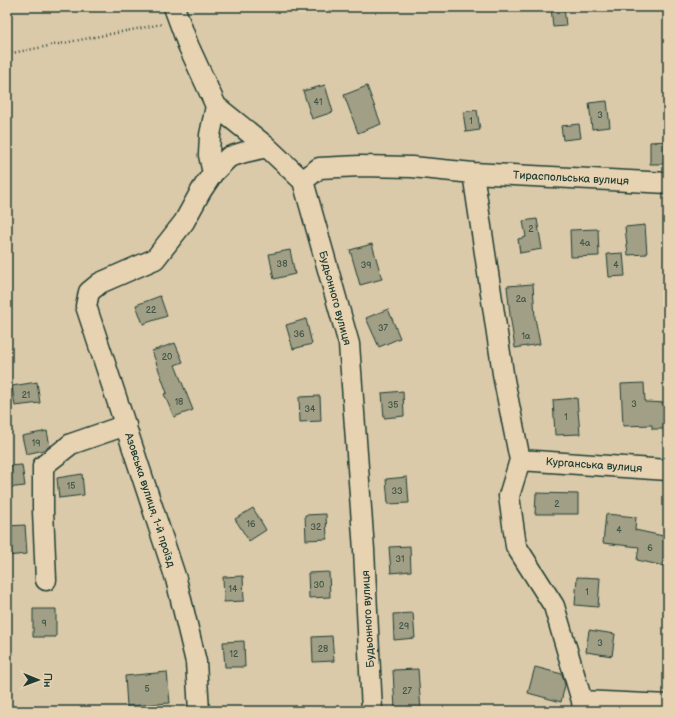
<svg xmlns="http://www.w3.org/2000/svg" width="675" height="718" font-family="'Balsamiq Sans',sans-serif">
	<rect width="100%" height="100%" fill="#dbcaaa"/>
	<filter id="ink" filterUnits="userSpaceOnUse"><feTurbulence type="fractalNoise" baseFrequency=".025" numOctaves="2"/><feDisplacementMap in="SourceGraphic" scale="8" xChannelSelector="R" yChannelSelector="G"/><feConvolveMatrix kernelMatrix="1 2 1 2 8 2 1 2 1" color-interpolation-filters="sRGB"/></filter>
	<g filter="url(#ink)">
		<path fill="#a19f85" stroke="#1f3d34" d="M551,7H564L566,26L553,27Z
			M325,85L333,112L312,119L303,91Z
			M367,86L381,124L358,133L344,95Z
			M607,101L610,127L592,129L589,103Z
			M477,110L480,130L466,132L463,112Z
			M579,124L581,138L563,140L561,126Z
			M668,141V164H650V142Z
			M537,219L542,249L520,253L518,239L526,237L523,221Z
			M645,225L647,254L628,255L625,227Z
			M598,229L599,256L571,257L570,230Z
			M372,244L382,279L360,285L350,250Z
			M290,250L295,274L274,279L269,254Z
			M623,253L625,276L609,277L607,254Z
			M533,284L535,318L540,344L515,348L510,315L507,286Z
			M160,296L167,316L143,324L136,305Z
			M388,309L400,338L379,347L366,318Z
			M306,319L312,344L293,349L286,325Z
			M175,343L183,362L175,365L193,410L174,417L164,394L167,393L152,351Z
			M37,382L40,403L15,406L12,386Z
			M644,383L645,402L668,403V429H652V425L623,426L621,384Z
			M403,391L404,416L384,418L382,393Z
			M320,396L321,421L300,422L299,397Z
			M577,398L580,434L555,435L553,400Z
			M47,431L50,446L44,450L26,454L22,436Z
			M22,465L25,486L7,488V466Z
			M82,474L84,495L59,498L57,478Z
			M407,477L409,503L388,504L386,479Z
			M536,493L578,494V514H535Z
			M253,508L266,530L249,541L235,519Z
			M326,514L327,539L306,540L305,515Z
			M606,514L636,517L635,530L668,537V567L637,560L639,547L603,543Z
			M25,525L27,554L7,556V526Z
			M410,546L411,571L391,573L389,547Z
			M329,572L330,597L309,598L308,573Z
			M243,576L244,601L224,602L223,577Z
			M577,577L600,578L598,607L575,605Z
			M33,609H56V637H33Z
			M413,613L415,638L394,640L393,614Z
			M589,630L615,634L612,656L586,652Z
			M332,636L334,661L313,662L312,637Z
			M244,641L245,667H225L223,642Z
			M535,667L562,674L565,685L561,702L528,693Z
			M418,669L421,711H395L393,670Z
			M167,672L170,703L127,706L125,676Z"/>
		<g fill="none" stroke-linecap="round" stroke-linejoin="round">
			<g stroke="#1f3d34" stroke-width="23">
				<path id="minor" d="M174,7L188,45L216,106L267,147L303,181L349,344L364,550L372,711
					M213,173L209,155L210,135L216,106
					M473,173L504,380L520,460L509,496L516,546L554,606L582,701L583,711
					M303,181L319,168L360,166L412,167L473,173L668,183
					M520,460L668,470
					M46,580L43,511V466L71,444L126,425
					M582,701L668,705
					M199,711L196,662L176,579L86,306L89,292L100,283L155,259L184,222L201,191L213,173L229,157L245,152L267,147"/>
			</g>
			<path stroke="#1f3d34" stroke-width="2.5" stroke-dasharray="1 3" stroke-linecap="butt" d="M7,54L162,24"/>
			<use href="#minor" stroke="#e7d3b1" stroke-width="20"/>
		</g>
	</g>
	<g text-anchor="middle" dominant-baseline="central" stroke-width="4" stroke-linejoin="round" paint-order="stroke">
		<g font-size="9" fill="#405648">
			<text x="318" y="102">41</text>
			<text x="600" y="115">3</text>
			<text x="471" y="121">1</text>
			<text x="531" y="229">2</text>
			<text x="585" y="243">4а</text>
			<text x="282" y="264">38</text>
			<text x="366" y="265">39</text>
			<text x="616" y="265">4</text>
			<text x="521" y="299">2а</text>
			<text x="151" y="310">22</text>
			<text x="383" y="328">37</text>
			<text x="299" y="334">36</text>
			<text x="526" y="336">1а</text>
			<text x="167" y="357">20</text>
			<text x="26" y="395">21</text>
			<text x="179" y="402">18</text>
			<text x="634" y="404">3</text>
			<text x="393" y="405">35</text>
			<text x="310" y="409">34</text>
			<text x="566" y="417">1</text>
			<text x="36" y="443">19</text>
			<text x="71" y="486">15</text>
			<text x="397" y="491">33</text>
			<text x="557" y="504">2</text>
			<text x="251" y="524">16</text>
			<text x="316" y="527">32</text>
			<text x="619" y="530">4</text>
			<text x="650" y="548">6</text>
			<text x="400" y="559">31</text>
			<text x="319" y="585">30</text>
			<text x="233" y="589">14</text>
			<text x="587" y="592">1</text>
			<text x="44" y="623">9</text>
			<text x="404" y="626">29</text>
			<text x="600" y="643">3</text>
			<text x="323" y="649">28</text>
			<text x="234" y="654">12</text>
			<text x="147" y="689">5</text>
			<text x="407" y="691">27</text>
		</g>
		<g font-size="11" fill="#1f3d34" stroke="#e7d3b1">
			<text transform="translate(571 178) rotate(3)">Тираспольська вулиця</text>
			<text transform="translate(335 298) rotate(75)">Будьонного вулиця</text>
			<text transform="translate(594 465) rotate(4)">Курганська вулиця</text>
			<text transform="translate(150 500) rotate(72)">Азовська вулиця, 1-й проїзд</text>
			<text transform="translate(368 619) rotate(-93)">Будьонного вулиця</text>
		</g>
	</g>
	<rect width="675" height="718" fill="none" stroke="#e7d3b1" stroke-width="24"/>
	<rect x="12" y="12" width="651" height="694" fill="none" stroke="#1f3d34" stroke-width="1.5" filter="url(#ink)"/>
	<g transform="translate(38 680) rotate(91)" stroke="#e7d3b1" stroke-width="3" paint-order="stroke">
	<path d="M0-3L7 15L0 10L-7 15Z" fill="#1f3d34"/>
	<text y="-6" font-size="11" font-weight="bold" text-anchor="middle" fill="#1f3d34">Пн</text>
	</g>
</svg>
